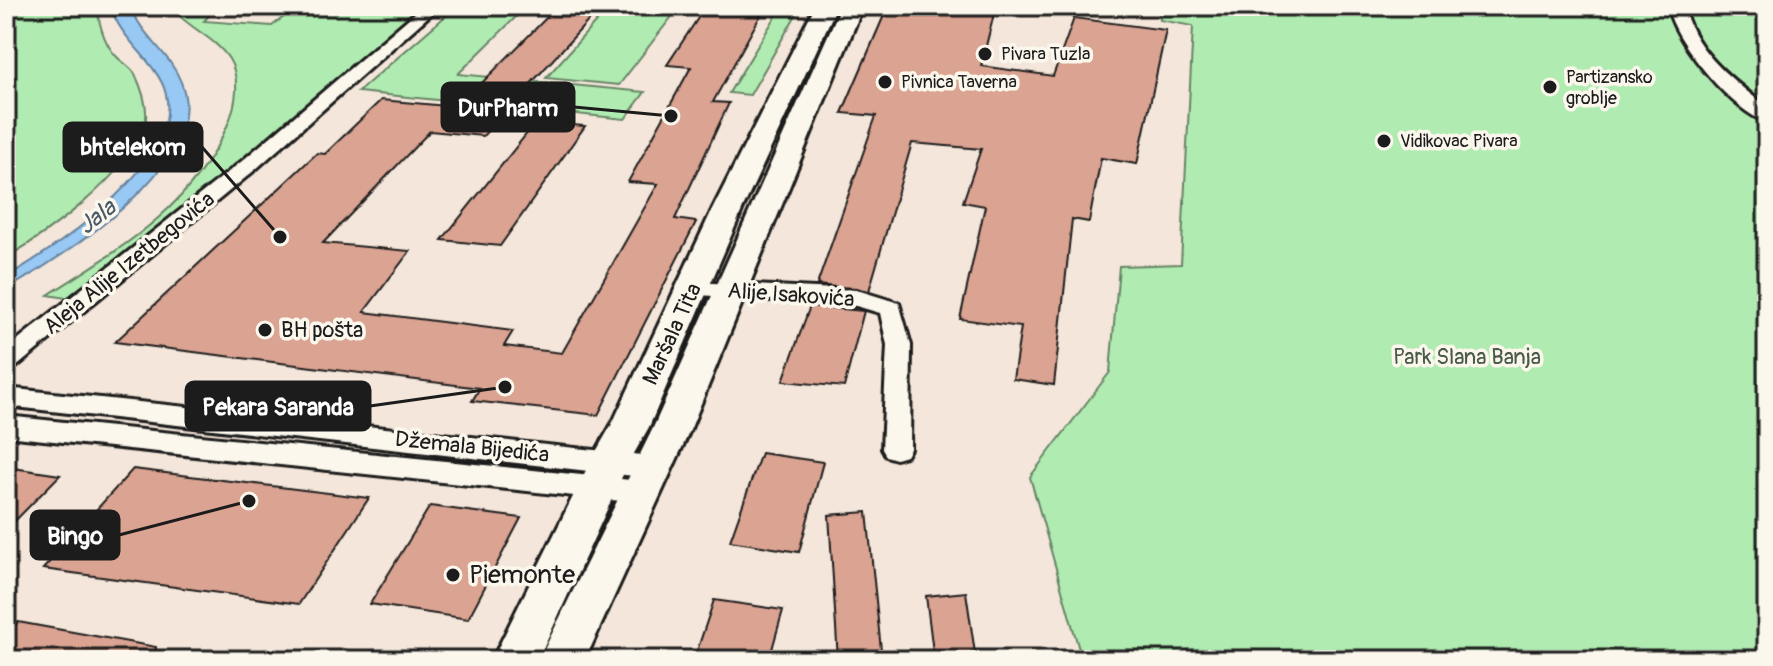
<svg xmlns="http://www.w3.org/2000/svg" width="1773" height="666" font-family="Pangolin,sans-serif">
	<rect width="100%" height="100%" fill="#f4e6da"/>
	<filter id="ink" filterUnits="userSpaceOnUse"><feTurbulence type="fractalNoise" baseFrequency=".0125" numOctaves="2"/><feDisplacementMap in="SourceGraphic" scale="16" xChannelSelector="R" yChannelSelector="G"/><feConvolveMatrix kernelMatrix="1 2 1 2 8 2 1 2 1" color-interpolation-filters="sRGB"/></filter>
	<g filter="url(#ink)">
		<path fill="#b0ecb1" stroke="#668466" stroke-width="2" d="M6,6H97C99,24 104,44 117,57C123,63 131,67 135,74C142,89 150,112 144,128C124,178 51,231 6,258Z
			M170,6H202L199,9L214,10L204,21L272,26L298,6H420L248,155L72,299L48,295C121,248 192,208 228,124C236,105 241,78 229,59C215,37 186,27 170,6Z
			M457,6H527L458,74L645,92L625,119L358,92Z
			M610,6H680L619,85L546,78Z
			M782,6H801L750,95L729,93Z
			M1158,6H1767V660H1082L1030,477L1110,372L1119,266L1181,264L1193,26L1160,20Z"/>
		<path fill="#98c8f4" stroke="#66839e" stroke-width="2" d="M111,6H130C142,37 170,53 181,82C214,164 63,256 6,290V277C57,247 196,155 162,83C148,54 119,38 111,6Z"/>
		<path fill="#daa392" stroke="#1c1c1c" stroke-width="2" d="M558,6H602L483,136L430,131L323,243L410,251L364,312L513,331L504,346L562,353L658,184L628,182L691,67L667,65L704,9L762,13L713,102L729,103L675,219L696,222L598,415L472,401L480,388L115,342L317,153L325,154L381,100L458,107Z
			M888,6H996L981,66L1053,76L1074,18L1166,30L1137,164L1101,158L1089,222L1072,219L1054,385L1013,379L1021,327L960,319L985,206L963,202L981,149L912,143L869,291L817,285L876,116L842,113Z
			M536,122L585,126L500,246L442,240Z
			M810,306L864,311L844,387L783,381Z
			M761,453L823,462L799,552L730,541Z
			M6,467L60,475L6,530Z
			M133,469L369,498L299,604L43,569Z
			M430,506L521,518L468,619L370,604Z
			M867,512L882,660H838L829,515Z
			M966,592L976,660H934L926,596Z
			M714,600L783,610L769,660H694Z
			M18,622L156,647L155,660H6V636Z"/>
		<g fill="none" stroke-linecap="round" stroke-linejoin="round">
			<g stroke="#1c1c1c" stroke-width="6">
				<path id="minor" d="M423,6H440L256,169L15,368L6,371V349L242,161Z
					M1674,6H1690L1685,12C1697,54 1734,81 1767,107V122C1734,113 1678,45 1669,12Z
					M693,282L857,290L899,303L911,345L910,449L906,456L896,459L886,456L882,449L887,345L880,313L856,306L685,294L682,289L685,284Z
					M6,388L652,456L662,459L666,467L662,475L652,478L6,406Z
					M6,416L640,481L650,484L654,492L650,500L640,503L6,436Z"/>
			</g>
			<g stroke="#1c1c1c" stroke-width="6">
				<path id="secondary" d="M815,6H837L743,208L649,427L627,466L538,660H492L590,462L613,422L713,208Z
					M841,6H863L691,428L585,660H539L653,428Z"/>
			</g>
			<use href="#minor" fill="#fbf7ec" fill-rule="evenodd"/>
			<use href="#secondary" fill="#fbf7ec" fill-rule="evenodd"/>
		</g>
	</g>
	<g fill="#1c1c1c" stroke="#fbf7ec" stroke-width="3">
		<circle cx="985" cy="54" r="8"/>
		<circle cx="885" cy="82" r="8"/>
		<circle cx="1550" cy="87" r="8"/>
		<circle cx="1384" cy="141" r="8"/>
		<circle cx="265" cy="330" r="8"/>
		<circle cx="453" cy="575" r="8"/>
	</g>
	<g text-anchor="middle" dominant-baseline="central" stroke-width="7" stroke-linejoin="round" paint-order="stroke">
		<g font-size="18" fill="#1c1c1c" stroke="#fbf7ec" text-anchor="start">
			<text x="1001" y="54">Pivara Tuzla</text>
			<text x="1566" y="77">Partizansko<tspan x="1566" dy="21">groblje</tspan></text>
			<text x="901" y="82">Pivnica Taverna</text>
			<text x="1400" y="141">Vidikovac Pivara</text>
		</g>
		<g font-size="22" fill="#1c1c1c" stroke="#fbf7ec">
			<text transform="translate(129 263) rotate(-39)">Aleja Alije Izetbegovića</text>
			<text transform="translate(791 295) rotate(4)">Alije Isakovića</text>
			<text transform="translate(672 334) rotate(-65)">Maršala Tita</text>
			<text transform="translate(472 447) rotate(6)">Džemala Bijedića</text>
		</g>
		<g font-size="22" fill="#1c1c1c" stroke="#fbf7ec" text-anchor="start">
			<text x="281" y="330">BH pošta</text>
		</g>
		<g font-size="22" fill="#485a49" stroke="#fbf7ec">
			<text x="1467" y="357">Park Slana Banja</text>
		</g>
		<g font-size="24" font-style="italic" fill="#475868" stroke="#fbf7ec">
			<text transform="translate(97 217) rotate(-38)">Jala</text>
		</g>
		<g font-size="26" fill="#1c1c1c" stroke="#fbf7ec" text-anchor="start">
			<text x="469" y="575">Piemonte</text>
		</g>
	</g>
	<path fill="none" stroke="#1c1c1c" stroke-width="3" d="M671 116L574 107M280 237L202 147M505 387L370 406M249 501L119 535"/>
	<g fill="#1c1c1c" stroke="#fbf7ec" stroke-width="3">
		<circle cx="671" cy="116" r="8"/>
		<circle cx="280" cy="237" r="8"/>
		<circle cx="505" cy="387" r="8"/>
		<circle cx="249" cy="501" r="8"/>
	</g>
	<g fill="#1c1c1c" stroke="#1c1c1c" stroke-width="3">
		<rect x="442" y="83" width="132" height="48" rx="8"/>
		<rect x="64" y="123" width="138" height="48" rx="8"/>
		<rect x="186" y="382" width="184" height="48" rx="8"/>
		<rect x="31" y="511" width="88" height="48" rx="8"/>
	</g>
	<g font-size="24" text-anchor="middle" font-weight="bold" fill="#fff">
		<text x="508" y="116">DurPharm</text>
		<text x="133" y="155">bhtelekom</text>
		<text x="278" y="415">Pekara Saranda</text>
		<text x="75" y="544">Bingo</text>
	</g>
	<rect width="1773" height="666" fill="none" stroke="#fbf7ec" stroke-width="32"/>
	<rect x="16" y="16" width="1741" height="634" fill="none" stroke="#1c1c1c" stroke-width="3" filter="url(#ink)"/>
</svg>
